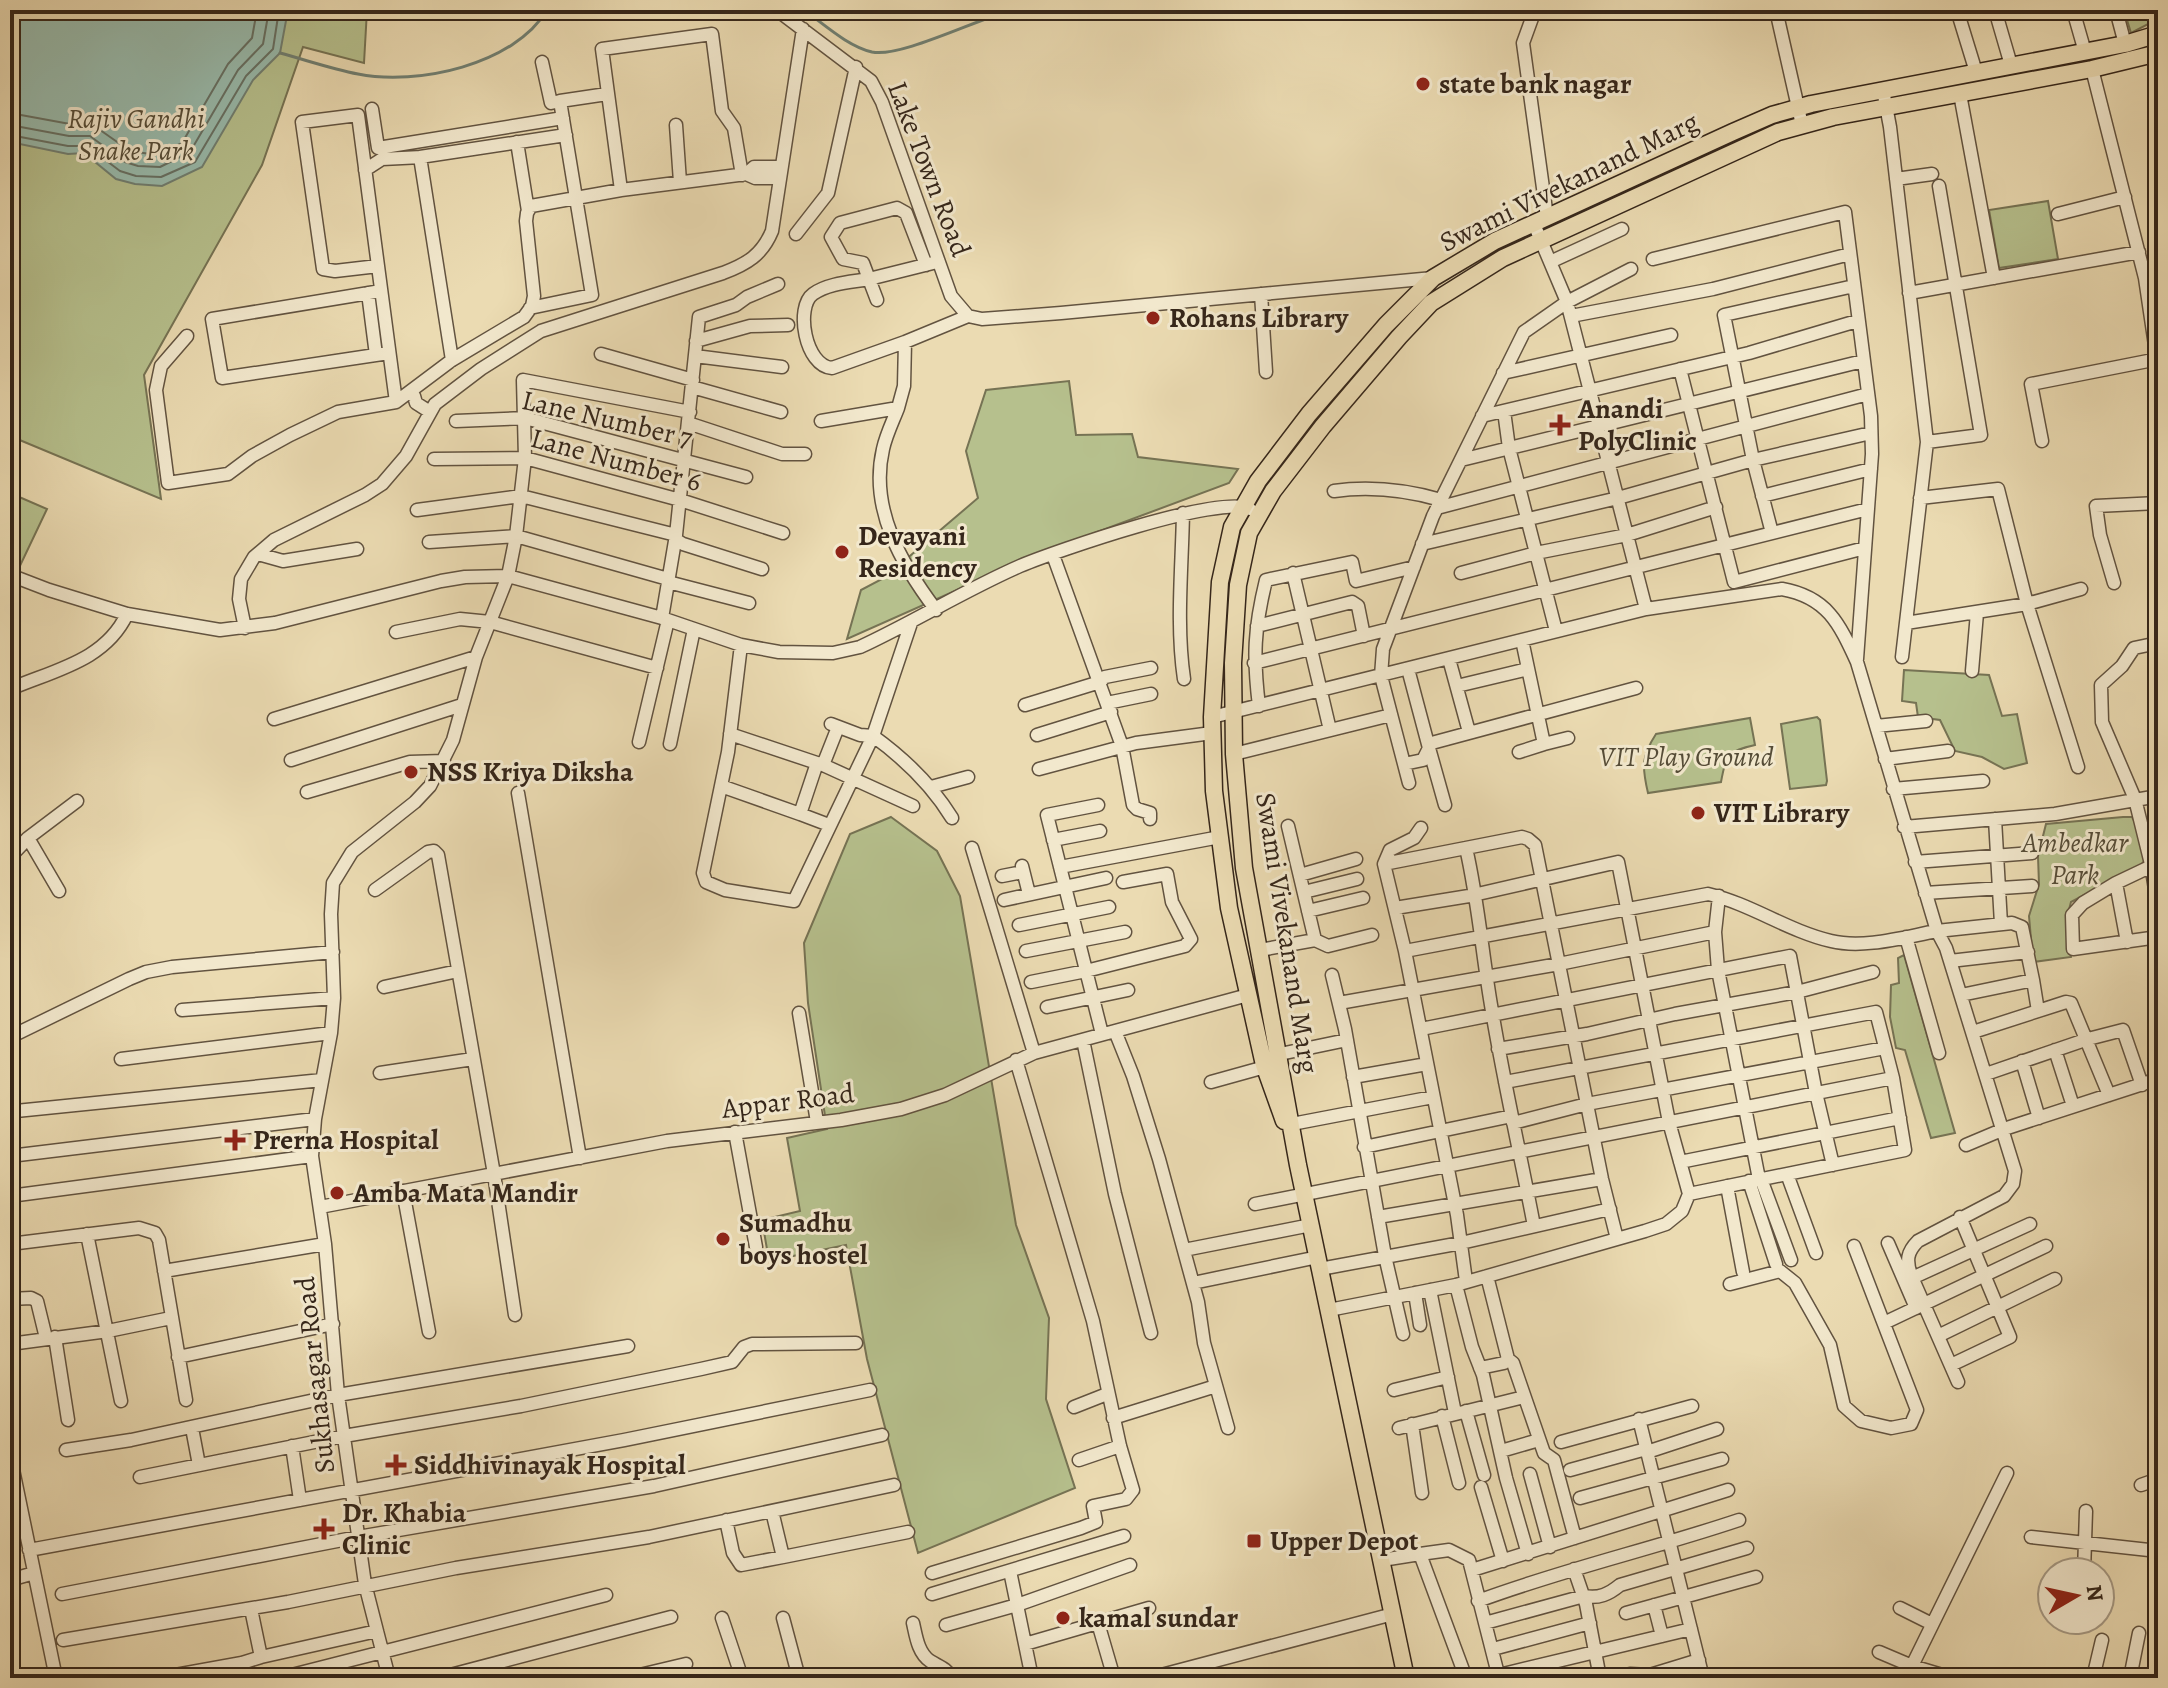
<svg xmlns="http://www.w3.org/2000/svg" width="2168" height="1688" font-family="Alegreya,serif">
	<rect width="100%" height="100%" fill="#ebdbb2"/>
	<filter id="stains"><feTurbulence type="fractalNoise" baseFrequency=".0025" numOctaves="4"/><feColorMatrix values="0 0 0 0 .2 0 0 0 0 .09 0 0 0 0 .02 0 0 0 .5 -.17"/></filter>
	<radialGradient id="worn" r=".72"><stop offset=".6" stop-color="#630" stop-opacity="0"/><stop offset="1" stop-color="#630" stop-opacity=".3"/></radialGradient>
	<path fill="#b6c08d" stroke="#767354" stroke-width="2" d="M10,10H367L364,63L303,47L262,165L144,375L161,499L10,436Z
		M2124,10H2158V19L2131,33Z
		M2048,201L2058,259L1999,268L1989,210Z
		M1069,381L1076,435L1132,434L1138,457L1238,469L1229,483L1038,554L847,639L861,590L884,578L978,498L966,451L986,390Z
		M10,493L47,509L18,570L10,567Z
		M1904,670L1989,675L2002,716L2017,714L2027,763L2004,769L1982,757L1955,751L1940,720L1918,717L1916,703L1902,701Z
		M1817,717L1820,720L1827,781L1826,785L1790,789L1781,724Z
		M1750,718L1755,745C1728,751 1726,755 1721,782L1648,793C1642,767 1641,757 1656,734Z
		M891,817L937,851L960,896L1016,1225L1049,1318L1046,1399L1075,1488L918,1553L867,1359L846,1245L769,1261L762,1220L800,1211L787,1138L827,1129L808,1003L804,943L850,834Z
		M2123,817H2132L2141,833L2146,859L2141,865L2071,902L2066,921L2071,957L2033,962L2029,916L2039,884L2038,856L2046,824Z
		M1904,955L1955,1133L1931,1138L1905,1050L1896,1048L1890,1017L1891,985L1899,983L1898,958Z"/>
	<path fill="#98bbad" stroke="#707f72" stroke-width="2" d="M10,10H288L280,53L253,80L202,167L162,186L135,184L116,179L84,153L68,154L10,142Z"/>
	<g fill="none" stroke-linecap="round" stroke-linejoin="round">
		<path stroke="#667064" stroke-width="2" d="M10,113L70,124L93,125L130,151L157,155L182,143L228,64L252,38L257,10
			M10,125L69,136H90L125,162L138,166L160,167L190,152L238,70L263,44L269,10
			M10,135L68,146H87L120,171L136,176L161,177L195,162L246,76L273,49L279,10"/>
		<path stroke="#707f72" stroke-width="3" d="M804,10C824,24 847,46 872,52C901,58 979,18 1013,10
			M280,53C306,60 332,69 358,74C417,86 514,65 547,10"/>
		<g stroke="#625340" stroke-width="15">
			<path id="minor" d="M777,10L871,81L882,102L951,296L968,316L982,319L1061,313L1433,278
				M1535,10L1523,43L1547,217
				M1776,10L1802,125
				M1957,10L1976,72
				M1995,10L2011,65
				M2073,10L2085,52
				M2116,10L2125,44
				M542,62L551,103L560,101
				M2092,69L2145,278L2157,359
				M1883,90L1890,127L1927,442L1902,657
				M1960,94L1994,278
				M372,109L378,148L563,118
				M676,125L680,182
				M517,142L528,211
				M365,170L382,159L422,157
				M746,174L754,167H781
				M1896,179L1932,174
				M621,190L602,49L712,34L722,111L734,128L742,175
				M2058,214L2125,197
				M1534,224L1567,302L1646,609
				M796,234L828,193L856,67
				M1653,259L1845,212L1871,416L1872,454L1857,659
				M1550,262L1622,229
				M926,265L906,213L897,208L840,223L831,237L843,259L863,263L869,279C852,282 828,283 813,294C795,307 805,366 832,368L905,342L968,316
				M378,266L335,271L323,269L302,122L358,115L396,402
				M381,291L212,319L222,378L389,353
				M368,293L376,355
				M1909,293L2139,252
				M1261,294L1266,372
				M877,300L869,279L933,263
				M530,308L592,295L560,101L607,94
				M1571,316L1713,289L1850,254
				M187,336L161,366L156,390L168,483L228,474L252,456L290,435L338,412L396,402L452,360L524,317L532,306L534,296L526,221L527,213L531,206L621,190L746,174L755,178H780
				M696,341L750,326L788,325
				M601,354L693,380
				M695,356L782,367
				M452,360L420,157L566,135
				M1680,369L1734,582L1865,548
				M1503,373L1671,335
				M692,387L781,412
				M409,393L414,396L416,403L430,412
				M898,408C893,421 886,435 883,449C869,509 902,565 936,610
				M1504,411L1509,448L1556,631
				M1482,416L1749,353L1857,321
				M456,421L525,418L746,477
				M821,421L898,408L904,386L905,342
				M688,423L782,454H805
				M2042,441L2031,384L2158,359
				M1927,442L1981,435L1939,186
				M434,459L525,458L680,500L783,533
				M1461,460L1863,361
				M1334,491C1370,486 1406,490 1441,500
				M1762,496L1871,469
				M1920,498L1998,489L2027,604L2081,589
				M1437,508L1868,394
				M417,510L521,496L676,535
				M1183,513C1182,568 1176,625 1184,679
				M1772,533L1753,460L1724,315L1854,286
				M675,539L683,544L762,569
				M429,542L516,536L668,579
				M1422,544L1618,498L1753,460L1871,433
				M258,554L283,561L357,549
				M1053,555L1122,746L1133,805L1137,809L1150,813V819
				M1293,573L1330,730
				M1461,573L1536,553L1627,535L1716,507
				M10,575L49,590L127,614L220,630L275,623L441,581L465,577L508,576L662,618L741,645L779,652L833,653L860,647C914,622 965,590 1020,566C1056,551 1220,494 1250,509
				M668,582L749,603
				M2114,583L2100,535L2096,506L2158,503
				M662,618L676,535L699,317L736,305L747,297L778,284
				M911,623L873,736C905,759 931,784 952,818
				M1906,623L2027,604L2078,767
				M1257,626L1352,602L1358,606L1364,636
				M245,628L239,599L241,579L254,557L274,540L365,495L382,484L406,456L435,404L481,369L541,331L723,273C747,264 762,255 772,231L803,29
				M396,632L460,619L490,622L657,668
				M2158,643L2134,648L2122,666L2101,685L2102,722L2135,799L2151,864L2158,908
				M741,645L728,752L703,873L706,882L725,890L794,901L873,736L860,735L831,724
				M1449,659L1469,732
				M1254,663L1868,509
				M1972,671L1977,613
				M1457,686L1528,669
				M10,689C54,670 105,661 127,614
				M1107,703L1151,694
				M1025,705L1100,682L1105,677L1151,668
				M1259,706C1253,657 1254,629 1266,580L1352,562L1356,581L1414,567
				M1212,717L1646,609L1782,589C1827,597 1839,623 1857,662L1937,931C1904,937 1864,949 1831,941C1788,931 1751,904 1708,894L1405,951L1457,1215L1466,1281
				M274,719L476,657
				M1876,726L1926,721
				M838,727L823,765L913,806
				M730,734L823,765
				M1037,735L1111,712
				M639,742L668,620
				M670,744L694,629
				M1428,744L1636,688
				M1544,744L1568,738
				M1429,748L1445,805
				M1519,752L1544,744L1522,640
				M1234,754L1391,715
				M1885,759L1948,751
				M291,760L462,705
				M817,763L800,814L829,825
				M1404,764L1423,760L1429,748L1408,669
				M1039,769L1136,743L1212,733
				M1409,783L1381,676L1383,649L1433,516L1524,332L1567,302L1631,269
				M721,786L800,814
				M931,787L968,777
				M1893,789L1983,781
				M307,792L410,762L444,761
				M518,793L580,1158
				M1098,805L1047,815L1102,1034
				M1995,819L2001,924
				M1904,827L2055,814L2158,796
				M28,838L59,891
				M1053,840L1100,831
				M972,848L1034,1053
				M1466,848C1478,900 1482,952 1491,1005C1503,1079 1520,1152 1534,1226
				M10,857L28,838L77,801
				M1915,862L2032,853
				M1384,864L1522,837L1528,839L1535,845L1602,1179L1617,1239
				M1022,866L1029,894
				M1060,867L1220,837
				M1300,875L1356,859
				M1002,876L1023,872
				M2116,883L2083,903L2072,915L2073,949L2158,937
				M375,890L428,852L434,851L438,855L494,1174L515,1315
				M1304,892L1357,879
				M1925,893L2032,886
				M1719,896L1715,932L1718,970L1759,1179
				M1004,900L1106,878
				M1308,911L1363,898
				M1019,925L1109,907
				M1906,937L1939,1053
				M1315,940L1328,946L1372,935
				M2127,942L2116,883L2158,863
				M1260,950L1315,940L1288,826
				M1026,951L1125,932
				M1405,951L1384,864L1390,850L1414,838L1421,828
				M1950,961L2028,952
				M1332,975L1345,1029L1385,1256L1403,1334
				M1031,982L1086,971L1185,946L1191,939L1172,902L1167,874L1123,882
				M384,987L458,971
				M1961,995L2033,980L2038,1011
				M1339,1003L1559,964L1715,932
				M1047,1007L1128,990
				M182,1010L334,998
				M799,1013L817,1122
				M1421,1029L1790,956L1816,1093L1833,1165
				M1115,1031L1133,1076L1159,1159L1198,1302L1204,1343L1228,1428
				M1973,1032L2066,1002L2071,1003L2109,1095
				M10,1037L129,979L146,972L172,967L333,952
				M1083,1040L1115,1194L1151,1333
				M1498,1049L1587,1034L1675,1014L1797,992L1873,972
				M2055,1050L2073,1106
				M1280,1054L1347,1040
				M121,1059L331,1033
				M2022,1061L2039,1118
				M380,1073L473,1059
				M1986,1074L2088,1039L2123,1030L2142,1085
				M1353,1077L1427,1064
				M1211,1082L1265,1067
				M1505,1082L1876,1012L1893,1078L1905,1150L1689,1194
				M16,1111L322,1080
				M1513,1123L1587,1104L1885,1048
				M1292,1124L1433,1097
				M735,1132L756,1247
				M1966,1145L2004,1129L2158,1079
				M1364,1147L1512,1116
				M10,1156L315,1119
				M1680,1162L1900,1118
				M1787,1174L1816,1253
				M1761,1179L1791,1260
				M1749,1181L1776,1264
				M1727,1186L1743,1272
				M403,1191L429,1332
				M10,1196L312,1156
				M1255,1204L1893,1078
				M320,1207L667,1141L841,1120L901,1109L945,1095L1034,1053L1248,995
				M1378,1217L1602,1179
				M87,1234L121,1401
				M1888,1243L1916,1308
				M10,1244L139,1228L155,1233L159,1240L186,1400
				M1184,1250L1311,1225
				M1320,1269L1461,1243L1610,1209
				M164,1271L325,1244
				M1487,1276L1508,1359L1513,1363L1544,1453L1554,1460L1575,1538
				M1912,1278L2030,1224
				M1193,1283L1318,1257
				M1730,1284L1780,1271L1795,1283L1830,1345L1844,1406L1861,1421L1891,1428L1911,1424L1917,1410L1854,1246
				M1456,1285L1472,1347L1483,1375L1506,1478L1528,1554
				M1430,1290L1455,1413
				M1415,1293L1420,1325
				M10,1299L31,1298L37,1301L46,1338
				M1329,1310L1456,1285L1645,1231L1666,1224L1682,1211L1689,1194L1669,1122L1618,862L1469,896L1395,908
				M1884,1323L2046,1246
				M1938,1336L2055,1279
				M55,1337L68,1420
				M10,1344L108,1331L171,1318
				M178,1357L333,1324
				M1951,1365L2010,1337L1960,1217
				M1480,1368L1504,1363L1508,1359
				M1958,1382L1911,1275C1906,1260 1907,1252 1918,1241L2004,1196L2013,1184L2015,1171L1946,948L1937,931L2012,923L2022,927L2033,980
				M1394,1390L1448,1377
				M1074,1407L1107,1394
				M1466,1411L1484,1475
				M1442,1416L1459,1483
				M1113,1418L1216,1386
				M1639,1419L1703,1678
				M1412,1424L1422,1493
				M192,1428L199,1465
				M1399,1428L1524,1397
				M1561,1442L1692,1406
				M292,1446L300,1500
				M66,1450L131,1440L338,1395L628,1346
				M1501,1451L1539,1440
				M1647,1452L1717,1429
				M10,1455L56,1678
				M1079,1460L1120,1446
				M1570,1470L1646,1449
				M1530,1474L1550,1547
				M140,1477L344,1436L521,1406L701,1369L732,1362L744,1347L752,1344L856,1343
				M2141,1485L2158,1479
				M1481,1487L1503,1561
				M1580,1498L1722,1459
				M772,1511L783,1557L908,1532
				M726,1520L733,1553L741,1565L783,1557
				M2031,1537L2158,1551
				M29,1550L624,1440L870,1390
				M1420,1554L1449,1550L1469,1560L1499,1678
				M1382,1560L1420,1554L1466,1678
				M1574,1569L1586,1604L1600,1678
				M1472,1570L1728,1490
				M2084,1572L2086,1511
				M932,1573L1081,1528L1096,1522L1093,1506L1126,1499L1133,1490L1120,1446L1093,1321L1016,1060
				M10,1580L34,1573
				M62,1594L358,1537L654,1486L882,1435
				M932,1594L1124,1536
				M1478,1601C1564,1569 1653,1549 1739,1520
				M1654,1605L1662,1636
				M1900,1608L1932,1624
				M1626,1613L1756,1577
				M722,1618L742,1678
				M783,1618L799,1678
				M913,1623C916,1636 918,1653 930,1661C940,1667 946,1668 952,1678
				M1098,1623L1114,1678
				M1485,1623L1584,1596C1599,1599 1609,1594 1620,1585L1747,1548
				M946,1625L1017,1605L1010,1571
				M63,1640L288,1602L456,1568L649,1537L894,1485
				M1025,1644L1149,1608
				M1493,1649L1590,1623
				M1879,1652L1912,1666L1952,1678
				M261,1657L377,1631
				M1499,1675L1691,1629
				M159,1678L242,1663L261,1657L251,1609
				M280,1678L606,1595
				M389,1678L365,1584L338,1395L325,1244L312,1156L315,1119L331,1033L334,998L331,914L333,883L352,852L415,802L430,786L453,740L476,657L508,576L516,536L525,458L523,380L690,412
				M439,1678L671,1617
				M627,1678L686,1664
				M1032,1678L1017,1605L1130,1565
				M1150,1678L1393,1614
				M1611,1678L1630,1674L1650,1675L1699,1660
				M1906,1678L2007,1473
				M2093,1678L2102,1640
				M2130,1678L2139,1633"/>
		</g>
		<g stroke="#35261a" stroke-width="19">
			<path id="major" d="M1284,1121L1264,1065L1229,908L1214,791L1212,717L1220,582L1232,527L1258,481L1309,414L1386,325L1433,278L1495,241L1733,132L1772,115L1811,104L2125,44L2158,34
				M1406,1678L1298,1165L1244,868L1234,754L1233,663L1238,585L1249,533L1273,491L1323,426L1399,337L1431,303L1503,258L1778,132L1833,117L2092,69L2158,53"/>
		</g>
		<use href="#minor" stroke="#f2e8cd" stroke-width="12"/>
		<use href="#major" stroke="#ebdbb2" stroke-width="16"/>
	</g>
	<g fill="#8f2418" stroke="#f2e8cd" stroke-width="3">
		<circle cx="1423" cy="84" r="8"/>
		<circle cx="1153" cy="318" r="8"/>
		<path d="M1556 413h8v8h8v8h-8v8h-8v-8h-8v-8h8z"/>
		<circle cx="842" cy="552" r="8"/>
		<circle cx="411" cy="772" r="8"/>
		<circle cx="1698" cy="813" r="8"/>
		<path d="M231 1128h8v8h8v8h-8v8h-8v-8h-8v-8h8z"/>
		<circle cx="337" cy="1193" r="8"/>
		<circle cx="723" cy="1239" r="8"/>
		<path d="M392 1453h8v8h8v8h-8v8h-8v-8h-8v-8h8z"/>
		<path d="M320 1517h8v8h8v8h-8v8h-8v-8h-8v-8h8z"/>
		<rect x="1246" y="1533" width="16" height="16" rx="4"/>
		<circle cx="1063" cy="1618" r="8"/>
	</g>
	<g text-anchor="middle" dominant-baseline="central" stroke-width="6" stroke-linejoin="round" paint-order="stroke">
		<g font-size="28" font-weight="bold" fill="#35261a" stroke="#f2e8cd" text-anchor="start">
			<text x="1439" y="84">state bank nagar</text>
			<text x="1169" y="318">Rohans Library</text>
			<text x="1578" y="409">Anandi<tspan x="1578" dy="32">PolyClinic</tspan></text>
			<text x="858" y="536">Devayani<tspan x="858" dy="32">Residency</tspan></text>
			<text x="427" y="772">NSS Kriya Diksha</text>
			<text x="1714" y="813">VIT Library</text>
			<text x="253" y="1140">Prerna Hospital</text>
			<text x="353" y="1193">Amba Mata Mandir</text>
			<text x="739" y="1223">Sumadhu<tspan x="739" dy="32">boys hostel</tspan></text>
			<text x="414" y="1465">Siddhivinayak Hospital</text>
			<text x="342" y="1513">Dr. Khabia<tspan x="342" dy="32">Clinic</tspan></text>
			<text x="1270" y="1541">Upper Depot</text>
			<text x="1079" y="1618">kamal sundar</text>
		</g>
		<g font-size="28" font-style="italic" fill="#554c37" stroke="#f2e8cd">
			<text x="136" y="119">Rajiv Gandhi<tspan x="136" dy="32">Snake Park</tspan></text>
			<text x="1686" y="757">VIT Play Ground</text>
			<text x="2075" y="843">Ambedkar<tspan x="2075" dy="32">Park</tspan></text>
		</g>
		<g font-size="28" fill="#35261a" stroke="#f2e8cd">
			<text transform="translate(929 169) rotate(69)">Lake Town Road</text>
			<text transform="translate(1569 182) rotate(-26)">Swami Vivekanand Marg</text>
			<text transform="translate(607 419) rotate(13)">Lane Number 7</text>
			<text transform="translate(616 460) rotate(15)">Lane Number 6</text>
			<text transform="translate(1287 933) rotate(81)">Swami Vivekanand Marg</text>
			<text transform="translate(788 1101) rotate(-7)">Appar Road</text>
			<text transform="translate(315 1375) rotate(-96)">Sukhasagar Road</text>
		</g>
	</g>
	<rect width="2168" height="1688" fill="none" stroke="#ebdbb2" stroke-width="40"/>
	<rect x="12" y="12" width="2144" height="1664" fill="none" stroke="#35261a" stroke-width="4"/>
	<rect x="20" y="20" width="2128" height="1648" fill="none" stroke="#35261a" stroke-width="2"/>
	<g transform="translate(2076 1596) rotate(81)"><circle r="38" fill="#f2e8cd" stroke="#a69a85" stroke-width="2"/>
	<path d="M0-6L14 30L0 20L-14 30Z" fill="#8f2418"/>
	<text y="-12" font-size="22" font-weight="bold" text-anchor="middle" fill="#35261a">N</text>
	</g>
	<rect width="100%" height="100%" filter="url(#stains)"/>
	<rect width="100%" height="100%" fill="url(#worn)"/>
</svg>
